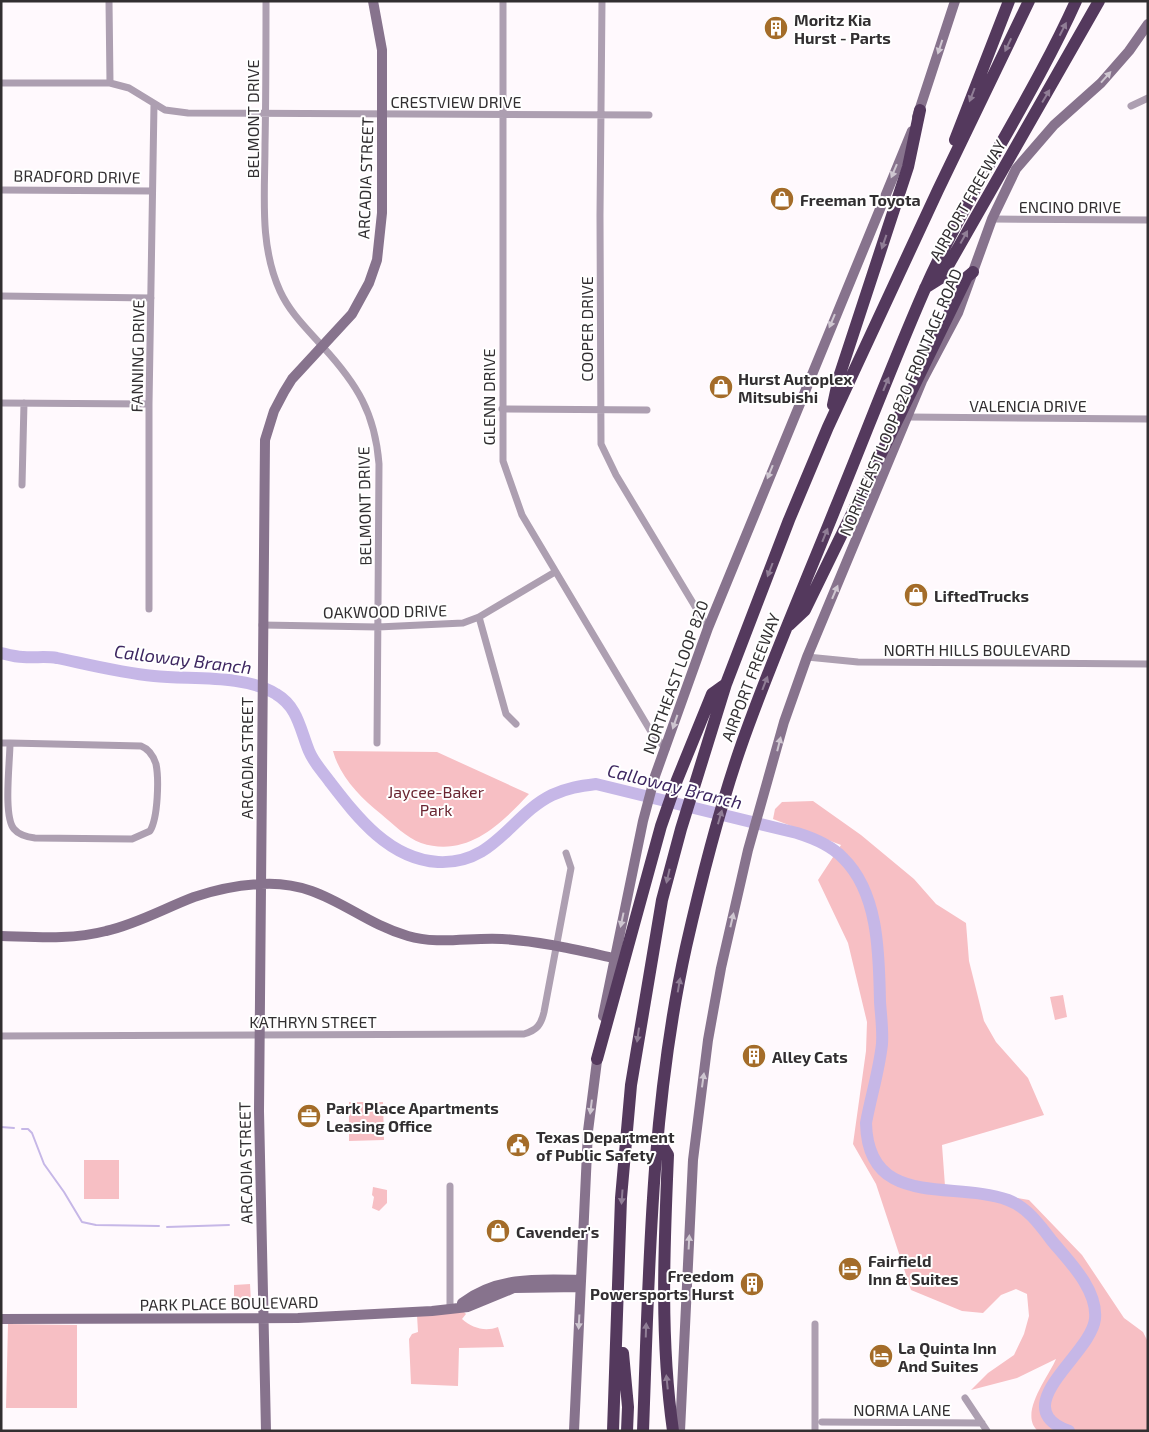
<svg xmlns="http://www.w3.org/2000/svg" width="1149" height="1432" font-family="'Exo 2',sans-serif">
	<rect width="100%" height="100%" fill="#fff9fd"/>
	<path fill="#f7bfc4" d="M333,751L437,752L529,794C501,824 467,858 421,843C407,838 393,824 381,814C360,797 340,777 333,751Z
		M813,801L861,835L914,879L936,904L966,923L969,961L984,1021L996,1042L1028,1078L1044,1115L942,1145L945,1186L1029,1200L1082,1255L1124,1318L1143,1332L1148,1342V1431H1038C1018,1414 1049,1376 1056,1359L1017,1378L971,1390L988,1373L1014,1355L1024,1334L1029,1316L1027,1294L1016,1289L1001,1295L983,1313L962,1311L911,1290L876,1184L853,1144L866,1051L867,1022L848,943L818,880L841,845L773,819L775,809L782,802Z
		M1063,995L1067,1017L1055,1020L1050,997Z
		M349,1102H383L384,1140L349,1141Z
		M84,1160H119V1199H84Z
		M373,1187L387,1190V1203L379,1211L372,1208L374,1197L372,1195Z
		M250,1284L251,1302L234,1303V1285Z
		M464,1312L466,1314L462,1319C472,1328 485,1332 498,1327L504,1347L459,1348L458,1386L411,1384L409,1339L412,1334L418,1332L417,1315Z
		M8,1324L77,1325V1408H6Z"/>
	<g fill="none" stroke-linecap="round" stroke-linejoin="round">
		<path stroke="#c6b7e7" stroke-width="2" d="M1,1127L14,1128
			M22,1129H28L32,1133L44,1164L64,1192L82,1222L96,1225L159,1226
			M167,1227L229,1225"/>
		<path stroke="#c6b7e7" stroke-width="12" d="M1,653C9,655 16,657 23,657C35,658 46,656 57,658C90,665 121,673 154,676C190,680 244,674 276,694C298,707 300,729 309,751C314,763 322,771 330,782C357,817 389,859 438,862C494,865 511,815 552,795C567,788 580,786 596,784L797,833C813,838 831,845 843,858C879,893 879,955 880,1002C881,1016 883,1030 882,1044C879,1071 871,1096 866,1123C868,1210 953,1180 1008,1200C1027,1207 1040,1225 1052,1241C1069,1261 1098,1290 1095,1319C1091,1355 1004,1407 1069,1431"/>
		<path stroke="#ad9fb1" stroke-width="7" d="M109,1L110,83
			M266,1C266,49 266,97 265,145C265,194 259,245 280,291C290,313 307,329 323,347C357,384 375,413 379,464L377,743
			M503,1V461L522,515L650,730L666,749
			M602,1L600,215L601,444L616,475L708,628
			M1,83H110L129,88L165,110L188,113L649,115
			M1131,106L1148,98
			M1,190L152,191
			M992,219L1148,220
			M1,296L151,298
			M1,403L149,404
			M502,409L647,410
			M908,417L1148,419
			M22,485L24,403
			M149,609V404L154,104
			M479,617L506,714L516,724
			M262,625L378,627L463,623L479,617L555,572
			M807,657L858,662L1148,664
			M1,743H10L141,746C149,749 153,755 156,764C159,779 158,818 150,831L132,839L35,838C27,837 19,835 14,829C3,816 10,762 10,743
			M1,1036L524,1034C537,1030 541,1025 544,1012L571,868L566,853
			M450,1309V1186
			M815,1324V1431
			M965,1398L987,1431
			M822,1422L982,1423"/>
		<path stroke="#87738d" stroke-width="10" d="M917,117L955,1
			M1,936C37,937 71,940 106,931C137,924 165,908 194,897C215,890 239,885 261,884C324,880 353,920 408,936C437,945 472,937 502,939C540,941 577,950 614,958
			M603,1016L643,821L655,776L708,628L912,131
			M462,1303C497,1276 540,1279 581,1280
			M1,1319L298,1318L432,1311L468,1307L514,1288L580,1287
			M266,1431L259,1111L265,440L274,411L284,392L292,379L352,314L369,283L377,260L382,213V50L373,1
			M574,1431L588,1131L598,1053
			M680,1431L693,1160L708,1040L721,968L748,850L784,722L807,657L922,381L958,313L992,219L1016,169L1054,125L1101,83L1129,51L1148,24"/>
		<path stroke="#54395d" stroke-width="12" d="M955,140L1009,1
			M925,288L941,278L1099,1
			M833,405L839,377L908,167L920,110
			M789,625L805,610L967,277L973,272
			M597,1059L661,826L677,780L712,694L726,684
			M657,1137L668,1155C664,1248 660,1339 673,1431
			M623,1353L628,1407L627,1431
			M613,1431L621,1198L631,1085L662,900L681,829L726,684L789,520L828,427L938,190L1029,1
			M643,1431C649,1269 651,1106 686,947C701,881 718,813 740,749C768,668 803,589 835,509C865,436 893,362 924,291C968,191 1031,101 1076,1"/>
	</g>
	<defs><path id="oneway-solid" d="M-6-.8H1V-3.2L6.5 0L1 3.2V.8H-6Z" transform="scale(1.25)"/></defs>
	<g fill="#907e96">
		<use href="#oneway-solid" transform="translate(1063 29) rotate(-63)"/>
		<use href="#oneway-solid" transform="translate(1008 45) rotate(115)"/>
		<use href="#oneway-solid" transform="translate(972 95) rotate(111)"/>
		<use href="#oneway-solid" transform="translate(1046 96) rotate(-59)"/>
		<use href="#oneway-solid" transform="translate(964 237) rotate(-61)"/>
		<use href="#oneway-solid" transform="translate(884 242) rotate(109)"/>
		<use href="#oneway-solid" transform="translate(886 384) rotate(-68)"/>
		<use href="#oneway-solid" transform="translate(825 535) rotate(-68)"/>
		<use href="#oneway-solid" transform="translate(770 570) rotate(111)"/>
		<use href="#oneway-solid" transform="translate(765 683) rotate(-69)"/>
		<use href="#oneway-solid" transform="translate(720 817) rotate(-74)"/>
		<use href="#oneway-solid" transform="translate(668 876) rotate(103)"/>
		<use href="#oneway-solid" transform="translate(679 985) rotate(-80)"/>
		<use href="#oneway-solid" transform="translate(638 1035) rotate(98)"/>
		<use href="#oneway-solid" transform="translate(622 1197) rotate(94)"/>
		<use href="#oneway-solid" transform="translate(646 1330) rotate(-88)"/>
		<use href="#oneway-solid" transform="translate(667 1382) rotate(-96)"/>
	</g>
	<g fill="#cfc7d1">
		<use href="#oneway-solid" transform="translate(940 47) rotate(108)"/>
		<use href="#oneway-solid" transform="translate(1106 77) rotate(-48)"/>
		<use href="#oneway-solid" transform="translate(894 171) rotate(113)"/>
		<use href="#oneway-solid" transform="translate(832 321) rotate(113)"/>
		<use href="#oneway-solid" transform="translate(770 472) rotate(112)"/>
		<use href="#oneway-solid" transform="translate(835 592) rotate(-67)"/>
		<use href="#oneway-solid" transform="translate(675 722) rotate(109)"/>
		<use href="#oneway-solid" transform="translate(779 744) rotate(-76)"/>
		<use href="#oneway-solid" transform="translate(622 920) rotate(102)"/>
		<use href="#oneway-solid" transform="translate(732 920) rotate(-77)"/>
		<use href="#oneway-solid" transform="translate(703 1080) rotate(-82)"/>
		<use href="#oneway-solid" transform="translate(591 1107) rotate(97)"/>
		<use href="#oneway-solid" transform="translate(689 1242) rotate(-87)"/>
		<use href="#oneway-solid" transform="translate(579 1322) rotate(93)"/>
	</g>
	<defs>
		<g id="building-disc" transform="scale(1.25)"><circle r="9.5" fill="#a46c29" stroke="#fff"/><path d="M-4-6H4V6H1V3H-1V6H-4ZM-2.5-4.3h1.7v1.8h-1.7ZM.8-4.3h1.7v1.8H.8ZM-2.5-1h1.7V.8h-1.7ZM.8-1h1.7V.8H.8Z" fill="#fff"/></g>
		<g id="shop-disc" transform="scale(1.25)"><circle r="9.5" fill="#a46c29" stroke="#fff"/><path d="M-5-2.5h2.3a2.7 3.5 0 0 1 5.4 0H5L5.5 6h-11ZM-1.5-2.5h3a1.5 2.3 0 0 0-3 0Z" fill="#fff"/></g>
		<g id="office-disc" transform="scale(1.25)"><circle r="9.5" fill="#a46c29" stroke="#fff"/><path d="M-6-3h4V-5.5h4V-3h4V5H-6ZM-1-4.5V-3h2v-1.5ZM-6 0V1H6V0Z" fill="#fff"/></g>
		<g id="civic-disc" transform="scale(1.25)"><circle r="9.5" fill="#a46c29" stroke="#fff"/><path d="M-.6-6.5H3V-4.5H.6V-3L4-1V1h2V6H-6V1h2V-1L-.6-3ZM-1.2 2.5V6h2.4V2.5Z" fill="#fff"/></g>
		<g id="hotel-disc" transform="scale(1.25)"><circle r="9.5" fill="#a46c29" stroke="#fff"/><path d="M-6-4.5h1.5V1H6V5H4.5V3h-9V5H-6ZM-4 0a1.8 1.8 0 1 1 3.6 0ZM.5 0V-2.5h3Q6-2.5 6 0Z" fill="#fff"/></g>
	</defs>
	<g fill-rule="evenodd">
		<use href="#building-disc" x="776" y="28"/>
		<use href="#shop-disc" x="782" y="199"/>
		<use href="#shop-disc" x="721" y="387"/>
		<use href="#shop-disc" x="916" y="595"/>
		<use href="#building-disc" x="754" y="1056"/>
		<use href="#office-disc" x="309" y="1116"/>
		<use href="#civic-disc" x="518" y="1145"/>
		<use href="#shop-disc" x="498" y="1231"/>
		<use href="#hotel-disc" x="850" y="1269"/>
		<use href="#building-disc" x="752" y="1284"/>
		<use href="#hotel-disc" x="881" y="1356"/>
	</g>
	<g text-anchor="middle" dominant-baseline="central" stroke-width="4" stroke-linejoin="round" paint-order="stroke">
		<g font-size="16" font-weight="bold" fill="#322f31" stroke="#fff" text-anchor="start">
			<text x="794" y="19">Moritz Kia<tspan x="794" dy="18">Hurst - Parts</tspan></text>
			<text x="800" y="199">Freeman Toyota</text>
			<text x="738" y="378">Hurst Autoplex<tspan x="738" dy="18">Mitsubishi</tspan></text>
			<text x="934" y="595">LiftedTrucks</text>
			<text x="772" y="1056">Alley Cats</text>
			<text x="326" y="1107">Park Place Apartments<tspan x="326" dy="18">Leasing Office</tspan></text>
			<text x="536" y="1136">Texas Department<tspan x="536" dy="18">of Public Safety</tspan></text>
			<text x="516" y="1231">Cavender's</text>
			<text x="868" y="1260">Fairfield<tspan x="868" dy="18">Inn &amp; Suites</tspan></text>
			<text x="734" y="1275" text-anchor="end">Freedom<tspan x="734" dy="18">Powersports Hurst</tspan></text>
			<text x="898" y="1347">La Quinta Inn<tspan x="898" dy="18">And Suites</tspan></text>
		</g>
		<g font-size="16" fill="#322f31" stroke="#fff">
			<text x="456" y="101">CRESTVIEW DRIVE</text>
			<text transform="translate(252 119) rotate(-90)">BELMONT DRIVE</text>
			<text transform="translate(77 176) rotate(1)">BRADFORD DRIVE</text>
			<text transform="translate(365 178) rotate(-88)">ARCADIA STREET</text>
			<text transform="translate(967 200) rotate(-60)">AIRPORT FREEWAY</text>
			<text x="1070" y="206">ENCINO DRIVE</text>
			<text transform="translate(586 329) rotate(-90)">COOPER DRIVE</text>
			<text transform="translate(137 356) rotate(-89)">FANNING DRIVE</text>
			<text transform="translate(488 397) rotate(-90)">GLENN DRIVE</text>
			<text transform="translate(900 402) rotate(-67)">NORTHEAST LOOP 820 FRONTAGE ROAD</text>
			<text x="1028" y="405">VALENCIA DRIVE</text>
			<text transform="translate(364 506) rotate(-91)">BELMONT DRIVE</text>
			<text transform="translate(385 611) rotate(-1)">OAKWOOD DRIVE</text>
			<text x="977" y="649">NORTH HILLS BOULEVARD</text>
			<text transform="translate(675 677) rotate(-70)">NORTHEAST LOOP 820</text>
			<text transform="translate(750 677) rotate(-69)">AIRPORT FREEWAY</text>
			<text transform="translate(246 758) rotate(-90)">ARCADIA STREET</text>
			<text x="313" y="1021">KATHRYN STREET</text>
			<text transform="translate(245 1163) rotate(-91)">ARCADIA STREET</text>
			<text transform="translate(229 1303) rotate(-1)">PARK PLACE BOULEVARD</text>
			<text x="902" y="1409">NORMA LANE</text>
		</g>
		<g font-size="16" fill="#6b2632" stroke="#fff">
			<text x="436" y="791">Jaycee-Baker<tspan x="436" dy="18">Park</tspan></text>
		</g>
		<g font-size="18" font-style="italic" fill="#3e2761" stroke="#fff">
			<text transform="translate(183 659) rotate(7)">Calloway Branch</text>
			<text transform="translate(675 786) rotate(14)">Calloway Branch</text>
		</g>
	</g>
	<rect width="1149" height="1432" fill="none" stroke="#322f31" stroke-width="5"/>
</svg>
